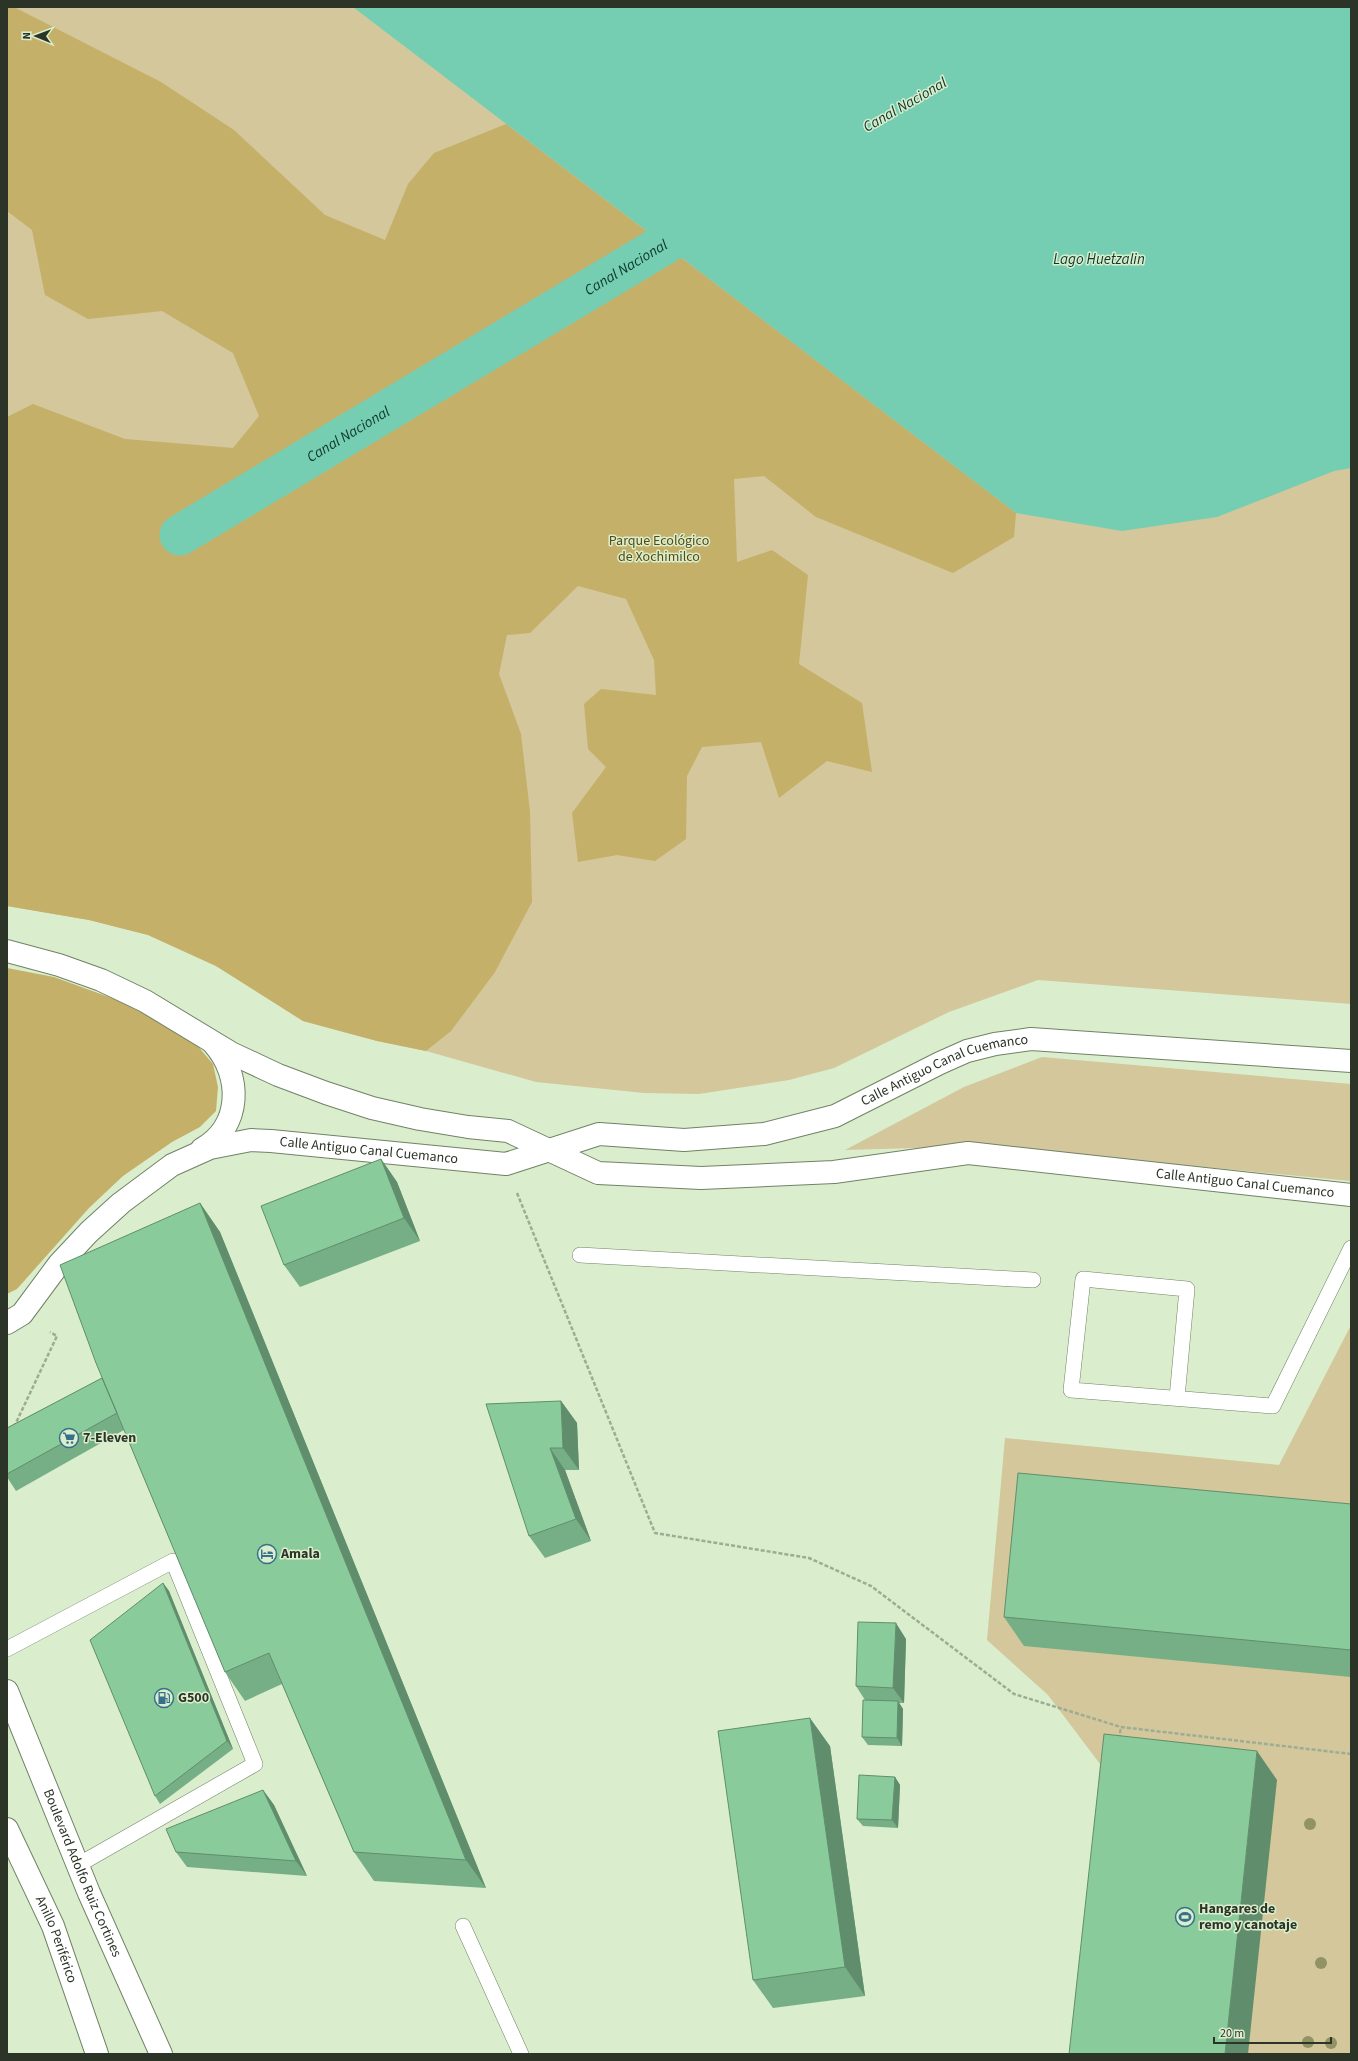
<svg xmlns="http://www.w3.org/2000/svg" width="1358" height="2061" font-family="'Source Sans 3',sans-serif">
	<rect width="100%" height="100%" fill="#daeecd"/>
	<path fill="#d3c79b" d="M7,7H1351V1004L1038,980L949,1012L834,1068L789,1080L699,1094L644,1093L536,1082L426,1051L377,1041L303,1021L216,966L148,935L89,920L7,906Z
		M1042,1057L1351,1084V1181L986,1146L845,1150L964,1087Z
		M1351,1325V2054H1074L1100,1764L1048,1695L987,1640L1005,1438L1279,1465Z"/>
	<path fill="#c4b068" d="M7,7H14L161,82L234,130L325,215L385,240L408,184L434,153L506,124L1016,513L1014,537L953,573L816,517L764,476L734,479L737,562L772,550L808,575L799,664L862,703L872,772L827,761L779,798L761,742L702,747L687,776L686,839L655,861L617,855L578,862L572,813L606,767L588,749L584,704L601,689L656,695L654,660L626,599L578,586L530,633L507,635L499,674L521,734L530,812L532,902L495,972L451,1031L426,1051L377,1041L303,1021L216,966L148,935L89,920L7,906V417L33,404L125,439L233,448L259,416L233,353L162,311L88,319L45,295L32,230L7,211Z
		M7,968L54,977L117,1000L190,1037L213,1064L218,1087L216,1111L200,1127L172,1142L123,1176L89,1208L17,1289L7,1294Z"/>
	<path fill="#75ceb2" d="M353,7H1351V468L1334,471L1217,517L1122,531L1016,513Z"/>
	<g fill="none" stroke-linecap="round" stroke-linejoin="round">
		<path stroke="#75ceb2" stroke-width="41" id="s1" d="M180,535L713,215"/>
		<g stroke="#708265" stroke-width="16">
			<path id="lane" d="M580,1255L1033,1280
				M1177,1398L1187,1289L1083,1279L1071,1390L1273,1406L1351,1248
				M7,1649L173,1561L255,1764L78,1865
				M463,1926L521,2054"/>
		</g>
		<g stroke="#708265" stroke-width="24">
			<g id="street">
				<path id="s2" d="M7,951L59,965L101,980L145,1001L231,1053L278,1075L326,1093L372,1108L420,1119L468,1127L508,1131L598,1173L701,1178L834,1172L968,1153L1351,1195"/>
				<path d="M202,1149C242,1126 242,1076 214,1044"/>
				<path id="s3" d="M7,1323L22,1314L59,1264L89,1232L121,1203L172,1165L210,1148L251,1140L271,1141L506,1164L599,1134L684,1140L764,1134L835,1116L940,1063L967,1051L995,1044L1031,1039L1351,1061"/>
			</g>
		</g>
		<g stroke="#708265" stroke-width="24">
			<g id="secondary">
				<path id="s4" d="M7,1691L89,1893L161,2054"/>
			</g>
		</g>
		<g stroke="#708265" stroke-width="24">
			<g id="highway">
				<path id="s5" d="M7,1829L53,1926L97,2054"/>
			</g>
		</g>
		<path stroke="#9dac93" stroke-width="2.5" stroke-dasharray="4 2" stroke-linecap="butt" d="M517,1193L655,1533L809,1558L871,1586L1014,1694L1121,1727L1351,1754
			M14,1427L57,1336L50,1332
			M1119,1739L1121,1727"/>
		<use href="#lane" stroke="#fff" stroke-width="15"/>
		<use href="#street" stroke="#fff" stroke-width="22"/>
		<use href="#secondary" stroke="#fff" stroke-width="22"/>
		<use href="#highway" stroke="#fff" stroke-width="22"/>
	</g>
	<g fill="#929365">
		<circle cx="1310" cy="1824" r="6"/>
		<circle cx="1321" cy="1963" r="6"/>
		<circle cx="1308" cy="2042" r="6"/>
		<circle cx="1331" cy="2043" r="6"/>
	</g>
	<path fill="#76af85" d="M381,1159L397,1182L420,1241L300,1287L284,1265Z
		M200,1203L220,1232L486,1888L374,1881L354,1852L282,1684L245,1701L225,1672L124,1430L16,1491L7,1477V1428L102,1378Z
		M561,1401L577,1423L579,1470H565L591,1541L545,1558L529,1536Z
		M1351,1504V1677L1024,1646L1004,1617Z
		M163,1583L169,1591L233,1749L160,1804L155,1796Z
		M906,1639L904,1703H899L903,1709L902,1746L868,1745L862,1737L865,1700L856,1686Z
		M830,1746L865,1996L773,2008L753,1980Z
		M895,1777L900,1785L898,1828L863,1826L857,1819Z
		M263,1790L274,1805L307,1876L187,1867L176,1852Z"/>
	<path fill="#608e6c" d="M381,1159L397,1182L420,1241L404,1218Z
		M200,1203L220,1232L486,1888L466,1860Z
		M561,1401L577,1423L579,1470L563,1448Z
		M550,1448L565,1470L591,1541L576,1519Z
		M163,1583L169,1591L233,1749L227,1741Z
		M896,1623L906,1639L904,1703L893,1688Z
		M898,1701L903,1709L902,1746L897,1738Z
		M810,1718L830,1746L865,1996L845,1967Z
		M1257,1751L1277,1780L1248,2054H1225Z
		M895,1777L900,1785L898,1828L892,1820Z
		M263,1790L274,1805L307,1876L296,1861Z"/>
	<path fill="#89cb9b" stroke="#608e6c" d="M381,1159L404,1218L284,1265L261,1206Z
		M200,1203L466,1860L354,1852L269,1653L225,1672L96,1363L60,1265Z
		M102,1378L117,1413L7,1474V1428Z
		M561,1401L563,1448H550L576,1519L529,1536L486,1404Z
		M1018,1473L1351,1504V1650L1004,1617Z
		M163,1583L227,1741L155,1796L90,1640Z
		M858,1622L896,1623L893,1688L856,1686Z
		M863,1700L898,1701L897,1738L862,1737Z
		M810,1718L845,1967L753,1980L718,1731Z
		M1104,1734L1257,1751L1225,2054H1069Z
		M859,1775L895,1777L892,1820L857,1819Z
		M263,1790L296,1861L176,1852L166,1829Z"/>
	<defs>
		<g id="supermarket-ring" transform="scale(1)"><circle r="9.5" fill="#daeecd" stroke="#37708a" stroke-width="1.5"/><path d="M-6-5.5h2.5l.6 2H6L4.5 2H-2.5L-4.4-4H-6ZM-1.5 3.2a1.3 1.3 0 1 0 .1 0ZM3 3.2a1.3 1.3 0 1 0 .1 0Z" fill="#37708a"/></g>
		<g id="hotel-ring" transform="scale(1)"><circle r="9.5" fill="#daeecd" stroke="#37708a" stroke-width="1.5"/><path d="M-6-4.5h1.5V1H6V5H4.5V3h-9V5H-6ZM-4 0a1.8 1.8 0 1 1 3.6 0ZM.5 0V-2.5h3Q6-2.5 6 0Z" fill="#37708a"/></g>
		<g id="fuel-ring" transform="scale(1)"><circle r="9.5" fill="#daeecd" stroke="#37708a" stroke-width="1.5"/><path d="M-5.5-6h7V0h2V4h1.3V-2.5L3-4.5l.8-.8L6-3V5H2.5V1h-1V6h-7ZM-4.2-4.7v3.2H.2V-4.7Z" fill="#37708a"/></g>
		<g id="stadium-ring" transform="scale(1)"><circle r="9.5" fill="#daeecd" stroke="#37708a" stroke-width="1.5"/><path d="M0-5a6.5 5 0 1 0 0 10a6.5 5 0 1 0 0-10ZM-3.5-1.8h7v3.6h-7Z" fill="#37708a"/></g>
	</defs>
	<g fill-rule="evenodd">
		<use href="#supermarket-ring" x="69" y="1438"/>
		<use href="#hotel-ring" x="267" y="1554"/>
		<use href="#fuel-ring" x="164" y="1698"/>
		<use href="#stadium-ring" x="1185" y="1917"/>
	</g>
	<g text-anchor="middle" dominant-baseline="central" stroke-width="3" stroke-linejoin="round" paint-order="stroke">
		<g font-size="14" fill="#574910" stroke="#daeecd">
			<text x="659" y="541">Parque Ecológico<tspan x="659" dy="16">de Xochimilco</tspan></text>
		</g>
		<g font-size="14" fill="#2c3427" stroke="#daeecd">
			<text stroke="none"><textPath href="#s3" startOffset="1026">Calle Antiguo Canal Cuemanco</textPath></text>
			<text stroke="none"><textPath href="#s3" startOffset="432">Calle Antiguo Canal Cuemanco</textPath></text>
			<text stroke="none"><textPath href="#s2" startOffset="1287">Calle Antiguo Canal Cuemanco</textPath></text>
			<text stroke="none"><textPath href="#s4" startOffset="197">Boulevard Adolfo Ruiz Cortines</textPath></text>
			<text stroke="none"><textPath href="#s5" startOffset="121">Anillo Periférico</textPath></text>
		</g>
		<g font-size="14" font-weight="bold" fill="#2c3427" stroke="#daeecd" text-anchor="start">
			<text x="83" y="1438">7-Eleven</text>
			<text x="281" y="1554">Amala</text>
			<text x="178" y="1698">G500</text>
			<text x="1199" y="1909">Hangares de<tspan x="1199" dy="16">remo y canotaje</tspan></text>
		</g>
		<g font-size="15" font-style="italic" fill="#0f382d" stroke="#daeecd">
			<text transform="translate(905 105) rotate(-30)">Canal Nacional</text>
			<text x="1099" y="259">Lago Huetzalin</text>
			<text stroke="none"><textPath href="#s1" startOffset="520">Canal Nacional</textPath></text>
			<text stroke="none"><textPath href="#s1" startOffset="196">Canal Nacional</textPath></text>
		</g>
	</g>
	<rect width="1358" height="2061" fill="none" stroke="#2c3427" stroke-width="16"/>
	<g transform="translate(36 36) rotate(271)" stroke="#daeecd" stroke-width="3" paint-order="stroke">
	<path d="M0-3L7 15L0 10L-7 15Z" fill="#2c3427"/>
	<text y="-6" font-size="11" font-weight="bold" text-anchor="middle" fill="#2c3427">N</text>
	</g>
	<path d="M1214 2037v6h117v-6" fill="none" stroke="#2c3427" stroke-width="2"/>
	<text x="1220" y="2037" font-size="12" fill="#2c3427" stroke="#daeecd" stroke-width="3" paint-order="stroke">20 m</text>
</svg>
